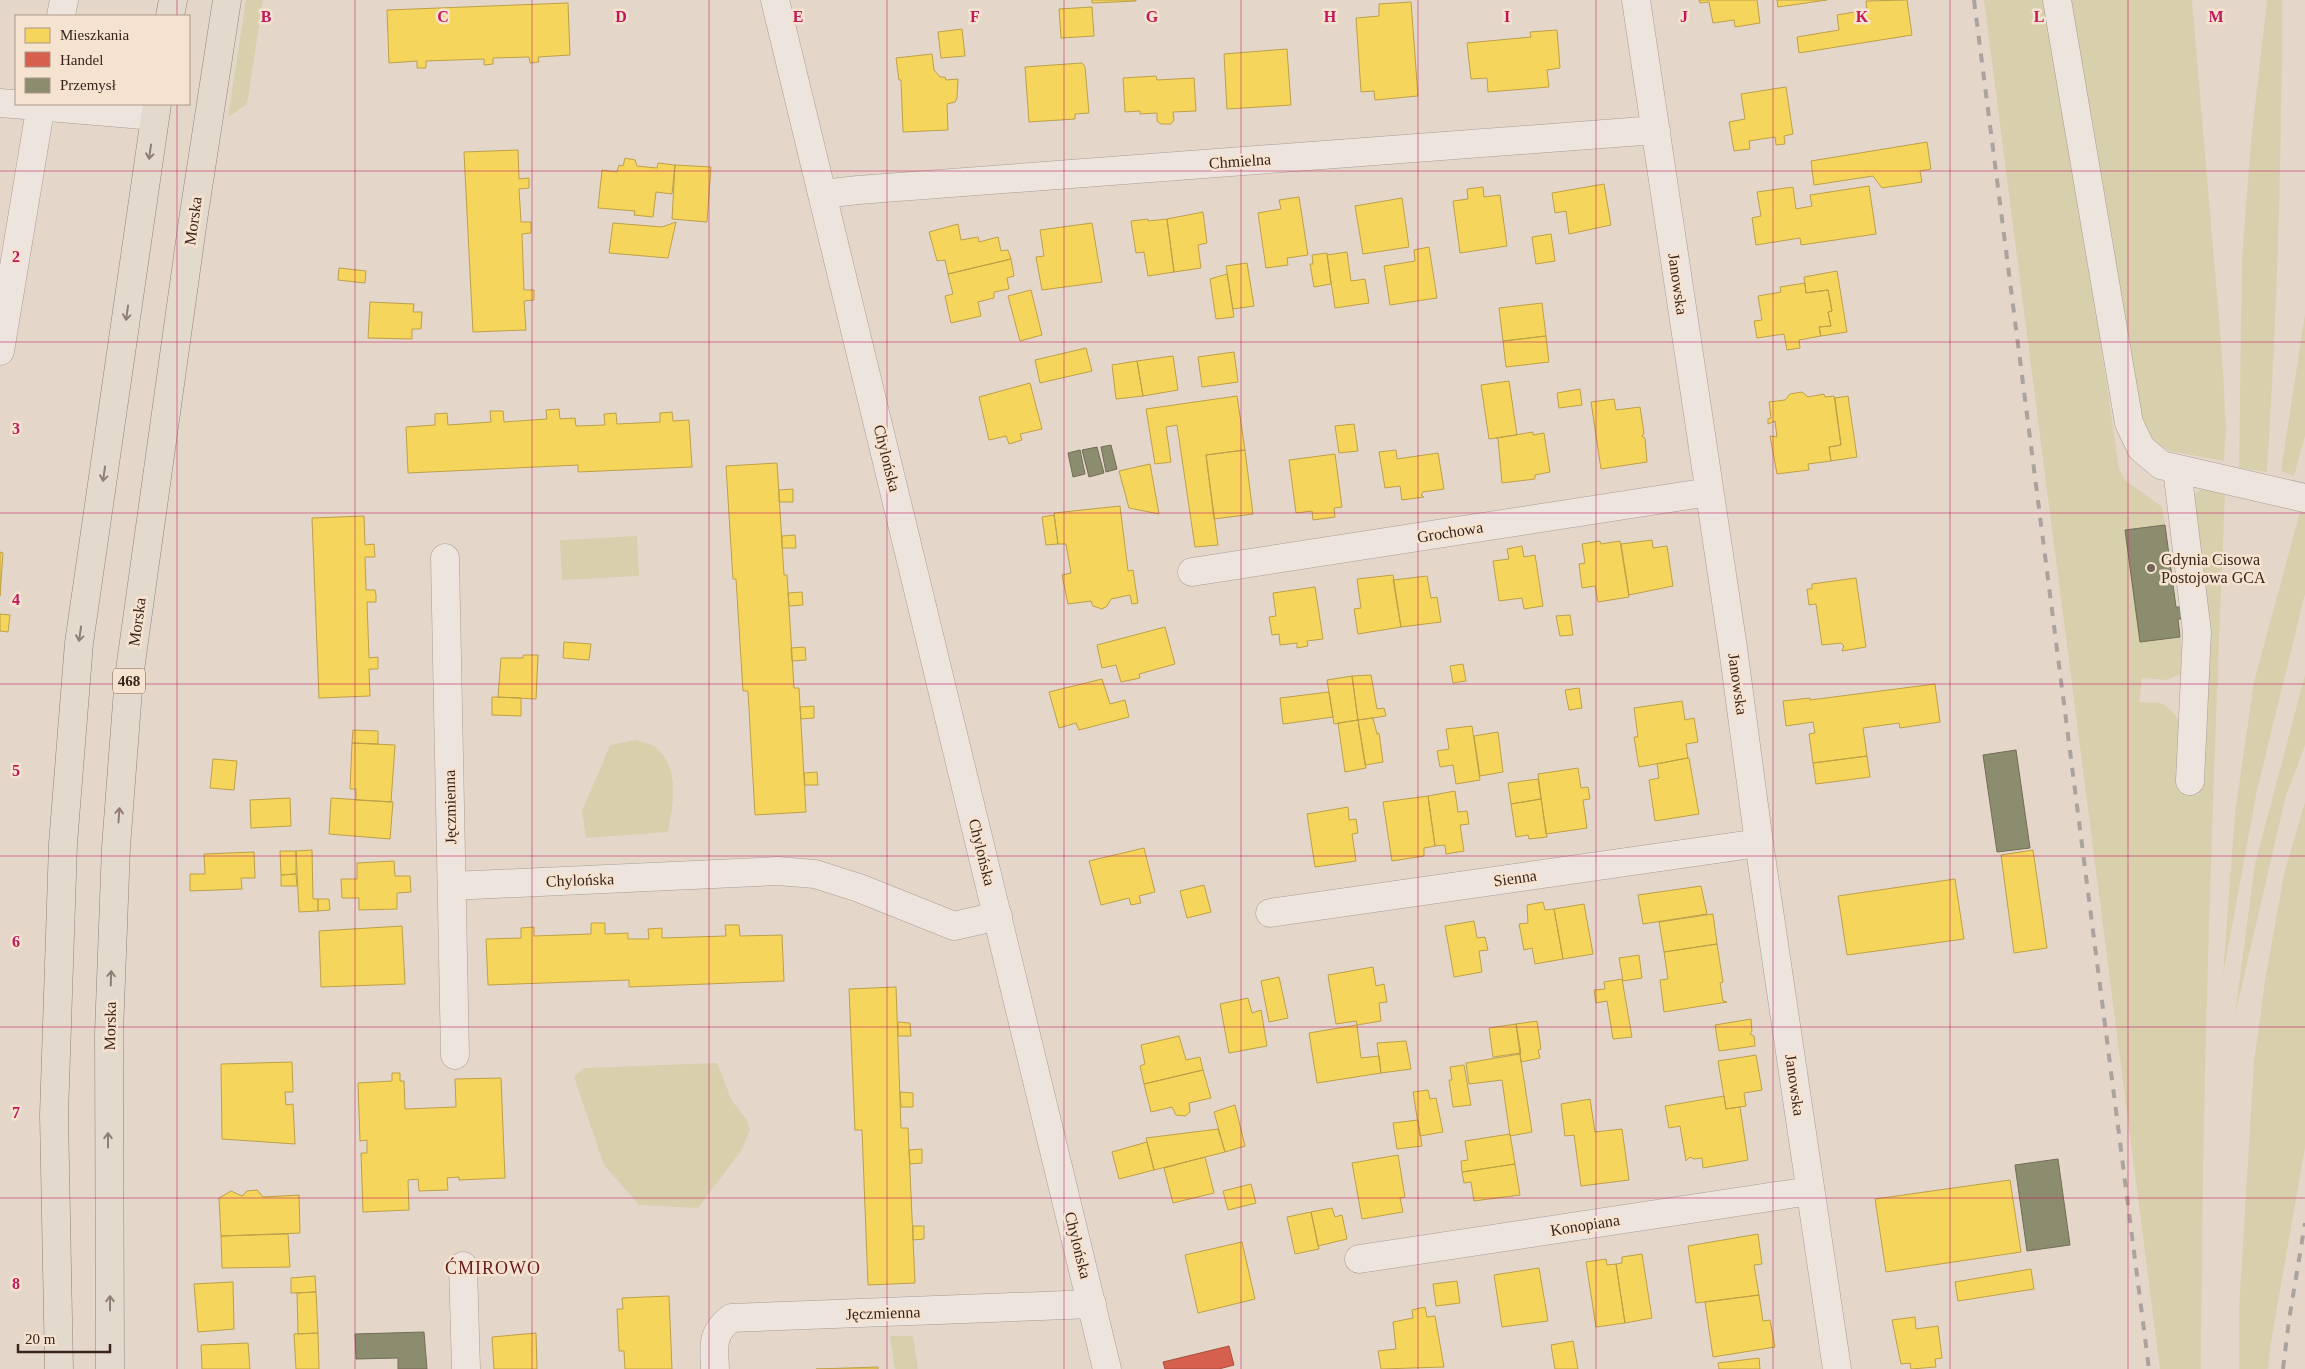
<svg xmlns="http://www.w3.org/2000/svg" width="2305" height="1369" font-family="'Times New Roman',serif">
	<rect width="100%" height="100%" fill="#e4d7ca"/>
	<path fill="#d8cfac" d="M246,0H263L247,104L228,117Z
		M1984,0H2047L2083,219L2119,469L2126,481L2162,507L2165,525L2125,530L2141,642L2180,637L2186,655L2185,672L2167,680L2142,678L2139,702C2145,703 2153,702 2159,703C2173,706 2182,725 2185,738L2181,793L2199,795L2206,628L2190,507L2196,493L2206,486L2225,492C2213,784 2202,1077 2201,1369H2160Z
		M2069,0H2192L2222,354L2226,429L2224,461L2170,451L2155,443L2136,411Z
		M2267,0H2282C2282,158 2277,315 2267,472L2239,468L2242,258L2251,141Z
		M2305,314V436L2294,476L2281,471Z
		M2300,512L2305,513V594L2257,790L2223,975L2235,813L2254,682Z
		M637,536L639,576L562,580L560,540Z
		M2305,675V745L2285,799L2235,1015L2255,864Z
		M636,740C642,742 653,744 658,749C680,771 673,804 668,832L586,838L582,811L610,745Z
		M2305,802V1147L2271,1342L2268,1369H2239V1309L2254,1062L2265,981L2284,874Z
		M717,1063L732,1101L747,1120L750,1130L741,1151L698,1208L639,1205L604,1165L574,1077L583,1068Z
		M890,1336H913L918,1369H895Z"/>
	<path fill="#f6d55c" stroke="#bda049" d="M1092,0H1136V1L1092,3Z
		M1699,0H1757L1760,23L1735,27L1734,20L1713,23L1709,2L1700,3Z
		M1777,0H1827L1778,7Z
		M1907,0L1912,35L1799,53L1797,37L1839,30L1837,15L1867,10L1866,1Z
		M1411,2L1418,96L1375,100L1374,91L1361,92L1356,18L1379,16V4Z
		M568,3L570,55L538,57L539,62L530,63L529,57L493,58V64L484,65V59L426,61V68H417V61L389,63L387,10Z
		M1092,7L1094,36L1061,38L1059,9Z
		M962,29L965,56L941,58L938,32Z
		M1557,30L1560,68L1547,70L1549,87L1488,92L1487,78L1471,79L1467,43L1531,37L1530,32Z
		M1287,49L1291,105L1227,109L1224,54Z
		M932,54L934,70L940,77H945L946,80L958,79L957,98L955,102L947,104L948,130L903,132L901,80H899L896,58Z
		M1082,63L1085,67L1089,113L1075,114V119L1029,122L1025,67Z
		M1156,76L1157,80L1194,78L1196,111L1173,112L1174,120L1171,124H1161L1157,121V113L1140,114V111L1125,112L1123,78Z
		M1786,87L1793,134L1784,136L1785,144L1776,145L1775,137L1749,141L1750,149L1734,151L1729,122L1745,119L1741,94Z
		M1927,142L1931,169L1920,171L1922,182L1882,188L1873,176L1814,185L1811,161Z
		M518,150L519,179L529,178V188L519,189L521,222H531V233L522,234L524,290H534V300L524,301L526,330L473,332L464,152Z
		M625,158L635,160L637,166L657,168L658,163L675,165L672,194L656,192L653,217L634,215L635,211L598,208L602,170L617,172L619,165L623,166Z
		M675,165L711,167L707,222L672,219Z
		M1604,184L1611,225L1569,234L1566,211L1555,213L1552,193Z
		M1869,186L1876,234L1801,245L1800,238L1756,245L1752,218L1761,216L1757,192L1793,187L1796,209L1812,206L1810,195Z
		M1483,187L1484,197L1500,195L1507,246L1460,253L1453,201L1468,199L1467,189Z
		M1299,197L1308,255L1287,258L1288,265L1266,268L1258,213L1281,209L1279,200Z
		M1402,198L1409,247L1363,254L1355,206Z
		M1203,212L1207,243L1198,245L1201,268L1174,272L1167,219Z
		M1148,219V221L1167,219L1174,272L1148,276L1144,252L1136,253L1131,221Z
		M676,222L668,258L609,253L613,223L662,227Z
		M1092,223L1102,282L1042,290L1036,257L1044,256L1040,230Z
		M958,224L961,240L978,237L979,242L998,237L1001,251L1008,250L1011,259L948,274L945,260L937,261L929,232Z
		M1551,234L1555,261L1536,264L1532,237Z
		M1429,247L1437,298L1390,305L1384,266L1415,261L1414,250Z
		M1347,252L1351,281L1365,279L1369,303L1335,308L1327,255Z
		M1327,253L1331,284L1314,287L1310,264H1313L1312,255Z
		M1011,259L1014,276L1007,278L1009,289L994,292V298L978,302L981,316L951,323L945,296L953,294L948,274Z
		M1247,263L1254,306L1233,309L1226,266Z
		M339,268L366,271L365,283L338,280Z
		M1837,271L1847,332L1821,336L1819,327L1831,326L1828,312L1832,311L1828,290L1806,293L1804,277Z
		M1227,274L1234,317L1216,319L1210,279Z
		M1805,283L1806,293L1828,290L1832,311L1828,312L1831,326L1819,327L1821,336L1799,340L1800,348L1787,350L1784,334L1757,338L1754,321L1762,320L1758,296L1781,292L1780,287Z
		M1031,290L1042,335L1020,341L1008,296Z
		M370,302L414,304L413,312H422L421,329H412V339L368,338Z
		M1542,303L1546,336L1503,341L1499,308Z
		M1546,336L1549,362L1506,367L1503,341Z
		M1086,348L1092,371L1040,383L1035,360Z
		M1234,352L1238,382L1202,387L1198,357Z
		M1173,356L1178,390L1143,396L1137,361Z
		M1137,361L1143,396L1116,399L1112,365Z
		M1509,381L1517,435L1489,439L1481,385Z
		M1030,383L1042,429L1020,434L1022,440L1009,444L1006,436L989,440L979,397Z
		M1580,389L1582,405L1559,408L1557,393Z
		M1802,392L1808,397L1824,394L1825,397L1834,396L1841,445L1829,447L1831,461L1808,464L1809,470L1777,474L1770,436L1777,437L1775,421L1768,424V419L1771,418L1769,402L1785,400L1790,394Z
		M1237,396L1245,450L1206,455L1218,545L1195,547L1177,425L1166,427L1171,462L1155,464L1146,409Z
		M1848,396L1857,457L1831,461L1829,447L1841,445L1835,398Z
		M1614,399L1616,410L1640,407L1644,433L1642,436L1645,438L1647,462L1601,469L1591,402Z
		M559,409L560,419L575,418L576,426L605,425L604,414L616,413L617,424L660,422V413L672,412L673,421L689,420L692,467L578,472V465L408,473L406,427L435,425V414L447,413L448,425L491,422L490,411H503L504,422L547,419L546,410Z
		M1354,424L1358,451L1339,453L1335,426Z
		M1533,432V435L1544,433L1550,472L1535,475V479L1502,483L1498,439L1496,438Z
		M1245,450L1253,514L1214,519L1206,455Z
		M1396,450L1397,459L1438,453L1444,489L1423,492L1421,495L1424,497L1402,500L1400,486L1385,488L1379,452Z
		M1335,454L1342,507L1334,508L1335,517L1313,520L1312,511L1296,513L1289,460Z
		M777,463L784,575H787L794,688H799L806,812L755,815L748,691H743L736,579H733L726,466Z
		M1150,464L1159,514L1129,508L1119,471Z
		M793,489V502H779V490Z
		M1120,506L1128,571L1133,570L1138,603L1132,604L1130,595L1111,599L1107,606L1102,609L1093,606L1091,601L1068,604L1062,575L1071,573L1066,544H1058L1054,513Z
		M1054,515L1058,544L1046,545L1042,517Z
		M364,516L365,545L374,544L375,557H365L366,590H375L376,595V602H367L369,658L378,657V669H369L370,696L319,698L312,518Z
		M795,535L796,548H782V536Z
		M1652,540L1653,548L1667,546L1673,586L1629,595L1621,544Z
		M1600,541L1601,544L1620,541L1629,597L1598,602L1595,586L1582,588L1579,564L1585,563L1582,544Z
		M1522,546L1524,557L1535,555L1543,606L1524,609L1522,598L1499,601L1493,561L1509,559L1507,549Z
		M0,552L3,553L0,596Z
		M1393,575L1401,627L1358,634L1354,609L1361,608L1357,579Z
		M1427,576L1431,598L1437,597L1441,622L1401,627L1393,580Z
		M1856,578L1866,647L1842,651L1844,646L1841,643L1822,645L1816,604L1809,605L1807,589H1812V584Z
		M1315,587L1323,639L1307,641L1308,646L1297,648V643L1280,645L1279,634L1272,635L1269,617L1276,616L1273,593Z
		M802,592L803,605L789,606L788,593Z
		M0,614L10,615L8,632L0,631Z
		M1570,615L1573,635L1560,636L1556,616Z
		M1165,627L1175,664L1139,674L1140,678L1121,682L1116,665L1102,668L1097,645Z
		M564,642L591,644L589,660L563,658Z
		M805,647L806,660L792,661L791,648Z
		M523,655H538L536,699L498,697L501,658H523Z
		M1463,664L1466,681L1453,683L1450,666Z
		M1371,675L1377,709L1384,708L1386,716L1358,720L1352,676Z
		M1352,676L1358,720L1334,724L1327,680Z
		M1102,679L1110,704L1125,700L1129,717L1079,730L1076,723L1059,728L1049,692Z
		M1935,684L1940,722L1900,728L1899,723L1863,728L1867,756L1813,763L1809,734L1815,733L1813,722L1786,726L1783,701L1810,698V700Z
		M1579,688L1582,708L1569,710L1565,690Z
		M1329,692L1333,717L1283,724L1280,698Z
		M492,697L521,698V716L492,715Z
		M1682,701L1685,720L1694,718L1698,742L1686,744L1688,758L1639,767L1634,737H1638L1634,708Z
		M814,706V718L801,719L800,707Z
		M1373,718L1377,734L1379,733L1383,762L1365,765L1358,720Z
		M1358,720L1366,768L1345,772L1338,723Z
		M1472,726L1480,780L1456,784L1453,765L1440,767L1437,751L1449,749L1446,729Z
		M353,730L378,731V744L352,743Z
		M1498,732L1503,772L1480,776L1474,736Z
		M352,743L395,745L391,802L356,800V789H350Z
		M1867,756L1870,777L1816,784L1813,763Z
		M1687,758H1689L1699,814L1655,821L1649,780L1659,778L1657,764Z
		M213,759L237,761L234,790L210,788Z
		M1578,768L1581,788L1588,787L1590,799L1583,800L1587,828L1546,834L1538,774Z
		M817,772L818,785H805L804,773Z
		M1538,779L1541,799L1511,804L1508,783Z
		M1455,791L1458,812L1467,811L1469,824L1460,825L1464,851L1446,854L1445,845L1435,846L1428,796Z
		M1428,796L1435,846L1424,848V856L1392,861L1383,802Z
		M290,798L291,826L251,828L250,800Z
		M331,798L393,802L390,839L329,834Z
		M1541,799L1547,837L1529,839L1528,835L1516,837L1511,804Z
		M1348,807L1349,820L1356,819L1358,833L1352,834L1356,861L1315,867L1307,814Z
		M1144,848L1155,892L1139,896L1141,903L1131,905L1129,898L1101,905L1089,861Z
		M312,850L313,899H318V911L299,912L296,851Z
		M2033,850L2047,948L2014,953L2001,855Z
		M280,851H296V874L281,875Z
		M254,852L255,878H241L242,889L190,891V874H205L204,854Z
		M394,861L395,876H410L411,892L397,893V909L359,910V898H342L341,879H357V863Z
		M296,874L297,886H281V875Z
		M1955,879L1964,939L1847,955L1838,896Z
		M1204,885L1211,912L1187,918L1180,891Z
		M1701,886L1707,914L1643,924L1638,895Z
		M318,899H329L330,910L318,911Z
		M1543,902L1545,910L1554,909L1563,959L1535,964L1532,948L1524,950L1519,924L1528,923L1527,905Z
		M1584,904L1593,954L1563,959L1554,909Z
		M1713,914L1717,944L1664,952L1659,922Z
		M1474,921L1477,938L1485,937L1488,950L1479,951L1482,972L1454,977L1445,926Z
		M591,923H605V934L628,933V939H649L648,929L662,928V938L726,936L725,925H739L740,936L782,935L784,981L629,987V980L488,985L486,939L521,938V928L534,927V936L591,934Z
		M402,926L405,984L321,987L319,931Z
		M1717,944L1723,982L1720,983L1723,1001L1727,1002L1664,1012L1660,980L1668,979L1664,952Z
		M1639,955L1642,978L1623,981L1619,958Z
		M1373,967L1376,986L1384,984L1387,1002L1379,1003L1381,1021L1357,1025L1356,1021L1336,1024L1328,975Z
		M1279,977L1288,1018L1269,1022L1261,981Z
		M1622,979L1632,1037L1613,1039L1607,1001L1596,1003L1594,990L1605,989L1604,982Z
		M896,987L901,1128H908L915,1283L868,1285L862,1130H855L849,989Z
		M1248,998L1252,1013L1261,1010L1267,1046L1229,1053L1220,1004Z
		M1751,1019L1752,1031L1750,1034L1754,1036L1755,1046L1719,1051L1715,1025Z
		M1537,1021L1541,1049L1538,1050L1540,1058L1521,1062L1516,1024Z
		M898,1022L910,1023L911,1036H898Z
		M1516,1024L1521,1053L1493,1057L1489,1028Z
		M1357,1025L1361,1058L1379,1056L1381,1073L1317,1083L1309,1033Z
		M1179,1036L1186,1060L1200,1057L1203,1070L1144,1084L1140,1066L1145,1064L1141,1045Z
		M1406,1041L1411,1069L1381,1073L1377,1043Z
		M1520,1054L1532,1132L1510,1136L1502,1080L1469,1084L1466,1063Z
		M1756,1055L1762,1090L1744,1093L1746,1106L1726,1109L1718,1061Z
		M292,1062L293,1092H285L286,1105L293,1104L295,1144L222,1139L221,1064Z
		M1464,1065L1471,1105L1453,1107L1449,1080H1452L1450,1067Z
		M1203,1070L1211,1098L1189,1103L1190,1112L1185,1116L1176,1115L1172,1107L1151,1112L1144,1084Z
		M392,1073H400V1081H404L405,1109L456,1107L455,1079L501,1078L505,1178L459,1180V1177L447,1178L448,1190L419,1191L418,1179L408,1180L409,1210L363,1212L361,1153H367V1140L360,1141L358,1083L392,1081Z
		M1428,1090L1430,1099L1436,1098L1443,1132L1420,1136L1413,1092Z
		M900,1092L913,1093V1107H901Z
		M1724,1096L1726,1109L1740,1107L1748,1160L1703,1168L1702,1158L1694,1159L1690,1157L1686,1161L1680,1126L1669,1128L1665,1106Z
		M1590,1099L1595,1132L1622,1129L1629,1180L1581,1186L1574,1135L1565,1136L1561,1104Z
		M1235,1105L1245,1146L1225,1152L1214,1112Z
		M1418,1120L1422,1146L1397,1149L1393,1123Z
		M1218,1129L1225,1152L1154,1170L1146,1138Z
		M1510,1134L1515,1164L1462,1172L1461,1161L1468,1160L1465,1141Z
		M1147,1142L1154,1170L1119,1179L1112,1152Z
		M922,1149V1163L910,1164L909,1150Z
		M1398,1155L1405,1197L1400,1198L1403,1212L1362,1219L1352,1163Z
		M1205,1157L1214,1193L1173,1203L1164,1168Z
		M1515,1164L1520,1195L1474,1201L1471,1182L1464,1183L1462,1172Z
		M2010,1180L2021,1252L1886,1272L1875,1199Z
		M1251,1184L1256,1203L1228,1210L1223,1191Z
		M257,1190L263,1197L299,1195L300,1233L221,1236L219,1198L231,1191L242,1196L247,1191Z
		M1332,1208L1335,1217L1342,1215L1347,1239L1318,1246L1311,1212Z
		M1311,1212L1319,1249L1295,1254L1287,1217Z
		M913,1226H924V1239L913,1240Z
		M288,1234L290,1267L222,1268L221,1236Z
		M1758,1234L1762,1264L1754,1265L1759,1295L1696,1303L1688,1246Z
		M1242,1242L1255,1299L1198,1313L1185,1255Z
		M1642,1254L1652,1318L1625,1323L1616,1264L1622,1263V1257Z
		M1606,1259L1607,1265L1616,1264L1625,1323L1596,1327L1586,1262Z
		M1539,1268L1548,1321L1502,1327L1494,1275Z
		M2031,1269L2034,1289L1958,1301L1955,1282Z
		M315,1276L316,1292L291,1293V1278Z
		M1457,1281L1460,1303L1436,1306L1433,1284Z
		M233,1282L234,1329L198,1332L194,1284Z
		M316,1292L318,1333L298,1334L297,1293Z
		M1759,1295L1763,1321L1770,1320L1775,1347L1713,1357L1705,1302Z
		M669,1296L672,1369H625L624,1351H619L617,1309H623L622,1298Z
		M1425,1307L1427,1317L1435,1316L1444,1367L1381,1369L1378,1351L1396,1349L1393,1322L1413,1318L1412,1310Z
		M1915,1317L1916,1329L1938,1326L1942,1358L1935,1359L1936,1367L1911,1369L1910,1363L1901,1364L1892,1320Z
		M318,1333L319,1369H296L294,1334Z
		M536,1333L537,1369H494L492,1337Z
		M1573,1341L1578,1369H1555L1551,1345Z
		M248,1343L250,1369H202L201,1345Z
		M1759,1358L1760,1369H1719L1718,1363Z
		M878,1367V1369H816Z"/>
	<path fill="#d6604d" stroke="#a74e3e" d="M1229,1346L1234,1365L1219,1369H1165L1163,1362Z"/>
	<path fill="#8c8c6e" stroke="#736d55" d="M1111,445L1117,469L1106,472L1101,447Z
		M1097,447L1104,473L1089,477L1082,450Z
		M1080,450L1085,474L1073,477L1068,453Z
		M2165,525L2176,607H2180L2181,619H2178L2180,637L2140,642L2125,530Z
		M2016,750L2030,848L1997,852L1983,755Z
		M2058,1159L2070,1245L2027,1251L2015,1165Z
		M424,1332L427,1369H398V1358L356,1359L355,1334Z"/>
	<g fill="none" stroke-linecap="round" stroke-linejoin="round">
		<g stroke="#a99d94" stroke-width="29">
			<path id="minor" d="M775,0L1107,1369
				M1636,0L1733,648L1759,843L1837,1369
				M2057,0L2129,423L2141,448L2161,465L2305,498
				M61,16L64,0
				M0,103L155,116
				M823,194L858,190L1656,130
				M0,351L41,104
				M2177,469L2197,632L2190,781
				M445,558L455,1055
				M1192,572L1709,492
				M452,886L778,871L815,874L859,888L954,926L998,916
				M1270,913L1759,843
				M1359,1259L1810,1191
				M463,1266L466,1369
				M715,1369C714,1345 711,1334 731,1318L1092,1304"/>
		</g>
		<g stroke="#8e837b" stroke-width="29">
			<path id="major" d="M170,16L173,0
				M59,1369L54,1115L63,844L79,643L157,104
				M110,1369L109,1033L116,847L129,677L193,220L227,0"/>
		</g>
		<use href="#minor" stroke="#ece4dd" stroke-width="28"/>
		<use href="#major" stroke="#e4d9cd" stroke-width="28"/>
		<path stroke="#aba39d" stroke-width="4" stroke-dasharray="9 9" stroke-linecap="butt" d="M1974,0L2149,1369
			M2283,1369L2289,1320L2305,1223"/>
	</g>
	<defs><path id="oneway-shaft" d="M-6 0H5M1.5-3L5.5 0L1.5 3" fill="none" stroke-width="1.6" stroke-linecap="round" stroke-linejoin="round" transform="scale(1.25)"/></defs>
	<g stroke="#8e7e74">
		<use href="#oneway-shaft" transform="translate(150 152) rotate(98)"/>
		<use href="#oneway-shaft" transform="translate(127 313) rotate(98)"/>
		<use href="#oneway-shaft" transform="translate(104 474) rotate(98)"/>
		<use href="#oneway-shaft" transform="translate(80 634) rotate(98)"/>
		<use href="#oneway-shaft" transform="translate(119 815) rotate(-86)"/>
		<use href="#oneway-shaft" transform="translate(111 978) rotate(-88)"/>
		<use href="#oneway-shaft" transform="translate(108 1140) rotate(-90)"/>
		<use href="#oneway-shaft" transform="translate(110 1303) rotate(-90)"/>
	</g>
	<path fill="none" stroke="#c2185b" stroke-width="1" stroke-opacity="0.55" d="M177,0V16M355,0V1369M532,0V1369M709,0V1369M887,0V1369M1064,0V1369M1241,0V1369M1418,0V1369M1596,0V1369M1773,0V1369M1950,0V1369M2128,0V1369M177,104V1369M0,171H2305M0,342H2305M0,513H2305M0,684H2305M0,856H2305M0,1027H2305M0,1198H2305"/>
	<circle fill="#746359" stroke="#f6e3cf" stroke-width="2" cx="2151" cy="568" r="5"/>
	<g text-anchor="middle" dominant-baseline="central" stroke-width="5" stroke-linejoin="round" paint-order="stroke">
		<rect fill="#f6e3cf" stroke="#715d52" stroke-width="1" x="113" y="668.5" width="32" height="25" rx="4"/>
		<g font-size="15" font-weight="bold" fill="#38241c">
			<text x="129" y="681">468</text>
		</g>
		<g font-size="16" fill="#38241c" stroke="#f6e3cf">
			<text transform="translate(1240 161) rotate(-4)">Chmielna</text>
			<text transform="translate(193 221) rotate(-82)">Morska</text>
			<text transform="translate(1678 284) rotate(82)">Janowska</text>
			<text transform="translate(887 458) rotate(76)">Chylońska</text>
			<text transform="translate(1450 532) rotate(-9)">Grochowa</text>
			<text transform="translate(137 622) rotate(-82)">Morska</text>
			<text transform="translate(1738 684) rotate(82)">Janowska</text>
			<text transform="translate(450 807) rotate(-91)">Jęczmienna</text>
			<text transform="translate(982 852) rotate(76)">Chylońska</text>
			<text transform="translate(1515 878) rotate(-8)">Sienna</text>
			<text transform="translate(580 880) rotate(-2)">Chylońska</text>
			<text transform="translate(110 1026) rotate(-89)">Morska</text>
			<text transform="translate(1795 1085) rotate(82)">Janowska</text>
			<text transform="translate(1585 1225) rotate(-9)">Konopiana</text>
			<text transform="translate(1078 1245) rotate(76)">Chylońska</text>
			<text transform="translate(883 1313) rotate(-2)">Jęczmienna</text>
		</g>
		<g font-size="16" fill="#38241c" stroke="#f6e3cf" text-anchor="start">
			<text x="2161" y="559">Gdynia Cisowa<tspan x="2161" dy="18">Postojowa GCA</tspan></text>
		</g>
		<g font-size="18" letter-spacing="1" fill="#661a1a" stroke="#f6e3cf">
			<text x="493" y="1268">ĆMIROWO</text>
		</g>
	</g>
	<g font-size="16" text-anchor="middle" font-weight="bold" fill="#c2185b" stroke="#f6e3cf" stroke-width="5" stroke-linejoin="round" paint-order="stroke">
		<text x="266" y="22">B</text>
		<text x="443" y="22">C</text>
		<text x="621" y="22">D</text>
		<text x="798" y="22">E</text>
		<text x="975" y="22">F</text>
		<text x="1152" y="22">G</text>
		<text x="1330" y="22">H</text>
		<text x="1507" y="22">I</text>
		<text x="1684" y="22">J</text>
		<text x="1862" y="22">K</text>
		<text x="2039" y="22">L</text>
		<text x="2216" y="22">M</text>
		<text x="16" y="262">2</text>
		<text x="16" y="434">3</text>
		<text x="16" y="605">4</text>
		<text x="16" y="776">5</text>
		<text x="16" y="947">6</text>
		<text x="16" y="1118">7</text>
		<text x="16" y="1289">8</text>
	</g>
	<rect x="15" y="15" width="175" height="90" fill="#f6e3cf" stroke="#aa9787"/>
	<rect x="25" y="28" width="25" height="15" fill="#f6d55c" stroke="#aa9787"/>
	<text x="60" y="40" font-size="15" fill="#38241c">Mieszkania</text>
	<rect x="25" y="52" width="25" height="15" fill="#d6604d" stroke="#aa9787"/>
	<text x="60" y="65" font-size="15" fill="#38241c">Handel</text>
	<rect x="25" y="78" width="25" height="15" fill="#8c8c6e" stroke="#aa9787"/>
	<text x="60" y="90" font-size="15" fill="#38241c">Przemysł</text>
	<path d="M18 1344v8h92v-8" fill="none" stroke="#38241c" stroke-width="2.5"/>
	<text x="25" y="1344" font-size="15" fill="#38241c" stroke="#f6e3cf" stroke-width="4" paint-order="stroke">20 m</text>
</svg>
